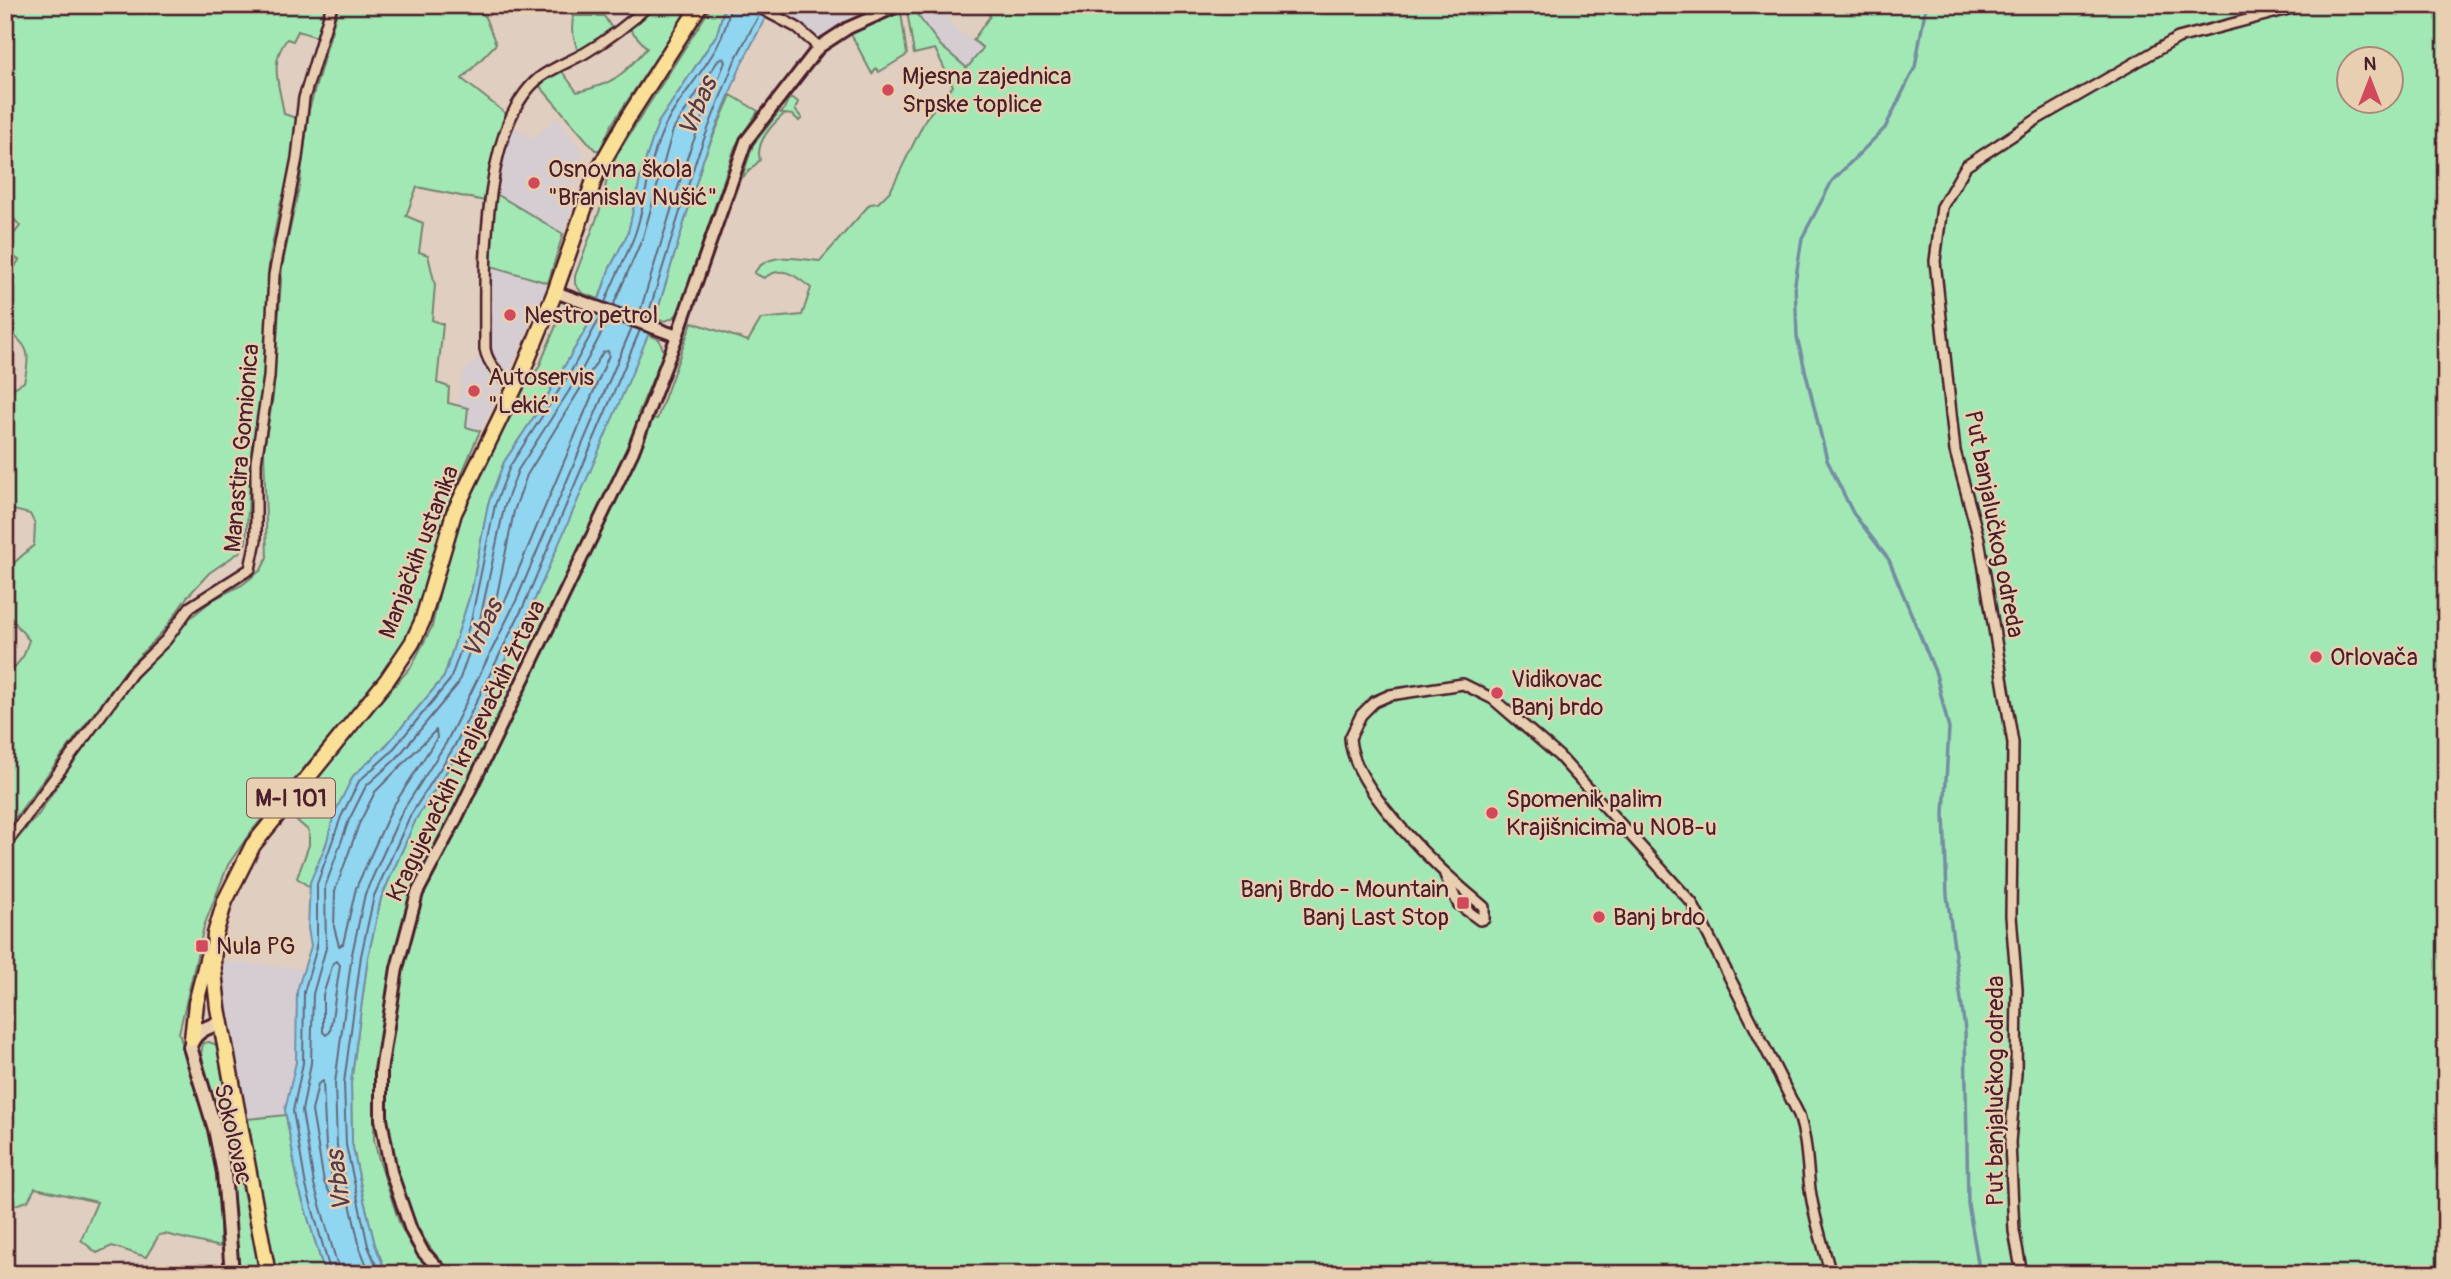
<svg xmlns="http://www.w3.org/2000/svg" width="2451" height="1279" font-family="Pangolin,sans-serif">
	<rect width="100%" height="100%" fill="#e0cec0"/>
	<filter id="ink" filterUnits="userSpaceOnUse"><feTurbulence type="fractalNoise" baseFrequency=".0143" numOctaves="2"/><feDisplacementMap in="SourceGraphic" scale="14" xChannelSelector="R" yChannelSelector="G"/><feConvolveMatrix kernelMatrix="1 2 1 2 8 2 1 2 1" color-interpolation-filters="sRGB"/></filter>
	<g filter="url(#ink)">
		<path fill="#d5cdd2" d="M785,5H843L851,22L824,38L817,36L783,19Z
			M916,5H953L956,9L947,18L956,30L983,48L967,68L941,46L912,8Z
			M557,117L586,157L567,198L574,203L563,234L493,192L501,154L512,126L534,139Z
			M491,266L548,283L508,375L489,351Z
			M484,357L501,384L480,431L466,427L468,408L459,405L463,373L478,358Z
			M223,962L304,969L297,991L296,1062L286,1115L248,1119L223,989Z"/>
		<path fill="#a2e8b5" stroke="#768470" stroke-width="2" fill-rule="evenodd" d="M5,5H327L317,37L298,31L293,41L287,39C268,63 280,87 284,114L299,119L294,162L280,205L269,261L264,387L252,446L246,542L241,551L209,573L187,597L165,629L128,668L5,831V680L24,655L29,640L5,611V571L34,545L35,524L30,514L5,508V393L24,382C31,354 30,345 5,329V283L19,260L5,251V246L20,226L5,208Z
			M339,5H480L496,44L462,79L509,116L490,167L485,201L417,187L406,216L423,223L419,252L428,255L435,285L432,320L443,324L437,383L449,387L448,403L468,408L466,427L480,431L448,506L410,635L384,672L250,833L228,865L204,926L179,1033L211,1141L220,1195V1247L165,1234L159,1235L146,1257L112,1246L97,1253L81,1240L97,1202L35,1188L28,1201L5,1208V853L39,814L100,718L190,618L214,599L242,585L261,570L267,558L264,449L273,397L282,267L300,182L309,110Z
			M655,5H691L612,124L600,150H595L538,84L561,70L577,92C614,84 623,75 647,48L628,27Z
			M725,5L717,34L658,123L642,171L628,233L609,270L599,299L582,293L575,284V276L601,207L608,174L619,151L711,7Z
			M984,5H1224L1289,14L1294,5H2446V1274H453C413,1237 390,1171 386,1117C385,1103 387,1088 386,1074L374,1075V1140L379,1160L400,1225L411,1246L433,1274H387L375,1245L362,1192L352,1143L351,1083L368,957L381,898L416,819L460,750L531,608L646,334L659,339L664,352L638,414L657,419L692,322L748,341L761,319L802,315L811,288C796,276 783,264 764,278L754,273C769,250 796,259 820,261L870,204L878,203L891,190L926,118L953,86L935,49L914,54L907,11L912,8L941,46L967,68L983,48L973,40L990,16ZM2350,60H2392V102H2350Z
			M901,12L907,55L879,72L876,68L872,74L851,34Z
			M573,16H604L614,32L578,53L572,30Z
			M731,95L758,111L735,147L679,312C672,320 665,323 655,319L703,160Z
			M793,98L798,102L795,110L802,118L799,121L793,115L784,114C772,125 755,142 760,160L742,178L753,145L779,112L782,113L788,100Z
			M493,192L563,234L548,283L491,266Z
			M570,308L594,315L542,405L504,462L488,504L472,589L444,677L384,748L353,776L309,887L297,878L309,845V831L288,813L352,733L411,667L432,627L453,529L516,400L539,367L559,318Z
			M209,1042L217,1045L234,1149L261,1274H240L229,1156L201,1054L203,1043Z
			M286,1115L299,1188L325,1274H275L270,1253L248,1119Z"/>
		<path fill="#90d6f1" stroke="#748da2" stroke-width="2" d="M725,5H772L742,63L703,160L655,319L580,495L531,608L460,750L416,819L381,898L368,957L351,1083L352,1143L362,1192L375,1245L387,1274H325L299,1188L285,1110L296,1062L297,991L311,946L308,928L310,882L326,845L334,814L353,776L384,748L444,677L472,589L488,504L504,462L542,405L594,315L609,270L628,233L642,171L658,123L717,34Z"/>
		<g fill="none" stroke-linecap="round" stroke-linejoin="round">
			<path stroke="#66687a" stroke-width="2" d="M605,303C613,279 627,257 635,234C647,199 648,160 665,126C685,85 726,53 730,5
				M613,306L643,237L673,130L719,59L723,58L725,62L688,155L639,315
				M647,318L697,157L735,60L759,15
				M608,351L609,355L507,597L501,608L497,609L495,605L514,511L527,475L603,352Z
				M436,730L437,738L392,808L356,888L343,944L339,946L334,927L335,891L359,824L375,792Z
				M337,961L340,965L330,1032L326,1035L323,1032V995L333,963Z
				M323,1081L326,1147L335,1193L332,1197L324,1182L312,1111L318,1084Z
				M331,1274L306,1186L293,1111L303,1063L304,992L317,947V884L341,817L359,781L390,753L450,680L471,621L495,505L510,466L570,373L601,316
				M340,1274L314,1184L302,1111L311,1063L313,994L326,948L325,887L349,820L366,786L396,759L458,684L479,624L504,508L518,470L578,377L609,319
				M370,1274L360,1248L337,1146L335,1083L352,954L365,894L402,812L446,743L516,601L632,327
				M380,1274L368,1246L346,1145L344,1083L361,956L374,896L410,816L454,747L524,605L640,330"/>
			<path stroke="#748da2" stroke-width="3.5" d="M1926,5L1915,67L1885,128L1832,181L1802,238L1795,283L1797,337L1827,460L1853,513L1889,560L1936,674L1949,729L1944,814L1947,895L1965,1030L1968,1204L1980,1274"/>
			<g stroke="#4a1f2b" stroke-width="14">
				<path id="minor" d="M754,5L796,27L819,47
					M516,387C502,378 488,366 485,349C485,277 479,128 539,78C552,68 571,61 585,53C609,39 629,24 649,5
					M5,845L132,673L166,640L190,607L250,569L256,540V462L269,377L274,275L297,158L304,98L332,5
					M1445,875L1458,904L1480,920L1484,919V907C1445,875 1352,790 1350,738L1361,715L1374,702L1390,695L1463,684L1493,699L1559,756L1692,903L1799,1115C1807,1140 1807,1163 1810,1189C1814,1218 1823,1246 1831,1274
					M2022,1274L2014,1231L2010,1142L2016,1074L2017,989L2011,916L2013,743L1979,539L1955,451L1935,261L1942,207L1966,166L2039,118L2178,38L2304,5"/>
			</g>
			<g stroke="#4a1f2b" stroke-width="16">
				<path id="tertiary" d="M555,292L677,336
					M444,1274L423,1252L411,1230L391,1172L381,1119V1071L397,968L417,893L455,821L633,451L677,336L746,141L819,47L848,28L900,5"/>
			</g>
			<g stroke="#4a1f2b" stroke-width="18">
				<path id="secondary" d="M221,1024C206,1026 194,1032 190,1047L215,1129L224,1173L232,1274"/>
			</g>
			<g stroke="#4a1f2b" stroke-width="19">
				<path id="primary" d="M192,1039L196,1003L209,952
					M268,1274L218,1008L213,962L215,934L225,901L253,845L387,680L412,643L422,622L454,513L522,373L555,292L597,172L629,116L700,5"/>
			</g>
			<use href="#minor" stroke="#e9cfb1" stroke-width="9"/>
			<use href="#tertiary" stroke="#e9cfb1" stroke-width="10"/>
			<use href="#secondary" stroke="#e9cfb1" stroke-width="12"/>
			<use href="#primary" stroke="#fadf96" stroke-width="14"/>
		</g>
	</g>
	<g fill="#d1495b" stroke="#e9cfb1" stroke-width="2.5">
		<circle cx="888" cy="90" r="7"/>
		<circle cx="534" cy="183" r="7"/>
		<circle cx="510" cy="315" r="7"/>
		<circle cx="474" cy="391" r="7"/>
		<circle cx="2316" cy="657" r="7"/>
		<circle cx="1497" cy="693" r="7"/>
		<circle cx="1492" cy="813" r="7"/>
		<rect x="1456" y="896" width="14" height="14" rx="3.5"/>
		<circle cx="1599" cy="917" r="7"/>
		<rect x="195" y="939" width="14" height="14" rx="3.5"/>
	</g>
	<g text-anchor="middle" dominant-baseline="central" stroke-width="5" stroke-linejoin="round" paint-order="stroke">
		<rect fill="#e9cfb1" stroke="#7a5453" stroke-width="2" x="247" y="778.5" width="88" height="39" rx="5"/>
		<g font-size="23" font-weight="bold" fill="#4a1f2b">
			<text x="291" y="798">M-I 101</text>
		</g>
		<g font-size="24" fill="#4a1f2b" stroke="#e9cfb1" text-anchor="start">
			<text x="902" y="76">Mjesna zajednica<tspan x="902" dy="28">Srpske toplice</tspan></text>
			<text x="548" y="169">Osnovna škola<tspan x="548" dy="28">"Branislav Nušić"</tspan></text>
			<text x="524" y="315">Nestro petrol</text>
			<text x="488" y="377">Autoservis<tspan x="488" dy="28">"Lekić"</tspan></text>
			<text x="2330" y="657">Orlovača</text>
			<text x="1511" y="679">Vidikovac<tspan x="1511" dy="28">Banj brdo</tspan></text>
			<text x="1506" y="799">Spomenik palim<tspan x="1506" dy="28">Krajišnicima u NOB-u</tspan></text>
			<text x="1449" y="889" text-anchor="end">Banj Brdo - Mountain<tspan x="1449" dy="28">Banj Last Stop</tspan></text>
			<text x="1613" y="917">Banj brdo</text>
			<text x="216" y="946">Nula PG</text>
		</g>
		<g font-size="24" fill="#4a1f2b" stroke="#e9cfb1">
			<text transform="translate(242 448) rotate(-85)">Manastira Gomionica</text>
			<text transform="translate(1994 524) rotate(79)">Put banjalučkog odreda</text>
			<text transform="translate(419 552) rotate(-69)">Manjačkih ustanika</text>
			<text transform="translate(466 751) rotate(-64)">Kragujevačkih i kraljevačkih žrtava</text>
			<text transform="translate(1995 1091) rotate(-90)">Put banjalučkog odreda</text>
			<text transform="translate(233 1134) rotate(77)">Sokolovac</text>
		</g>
		<g font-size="26" font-style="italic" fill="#543a49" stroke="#e9cfb1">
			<text transform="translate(698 107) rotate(-67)">Vrbas</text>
			<text transform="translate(483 629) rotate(-65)">Vrbas</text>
			<text transform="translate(339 1181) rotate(-97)">Vrbas</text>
		</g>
	</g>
	<rect width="2451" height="1279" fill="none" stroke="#e9cfb1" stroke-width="28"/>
	<rect x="14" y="14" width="2423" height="1251" fill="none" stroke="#4a1f2b" stroke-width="2.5" filter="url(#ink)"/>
	<g transform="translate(2370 80)"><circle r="33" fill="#e9cfb1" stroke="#a9897b" stroke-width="2"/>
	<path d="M0-5L12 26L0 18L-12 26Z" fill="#d1495b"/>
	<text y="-10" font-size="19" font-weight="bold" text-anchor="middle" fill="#4a1f2b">N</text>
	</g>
</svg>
